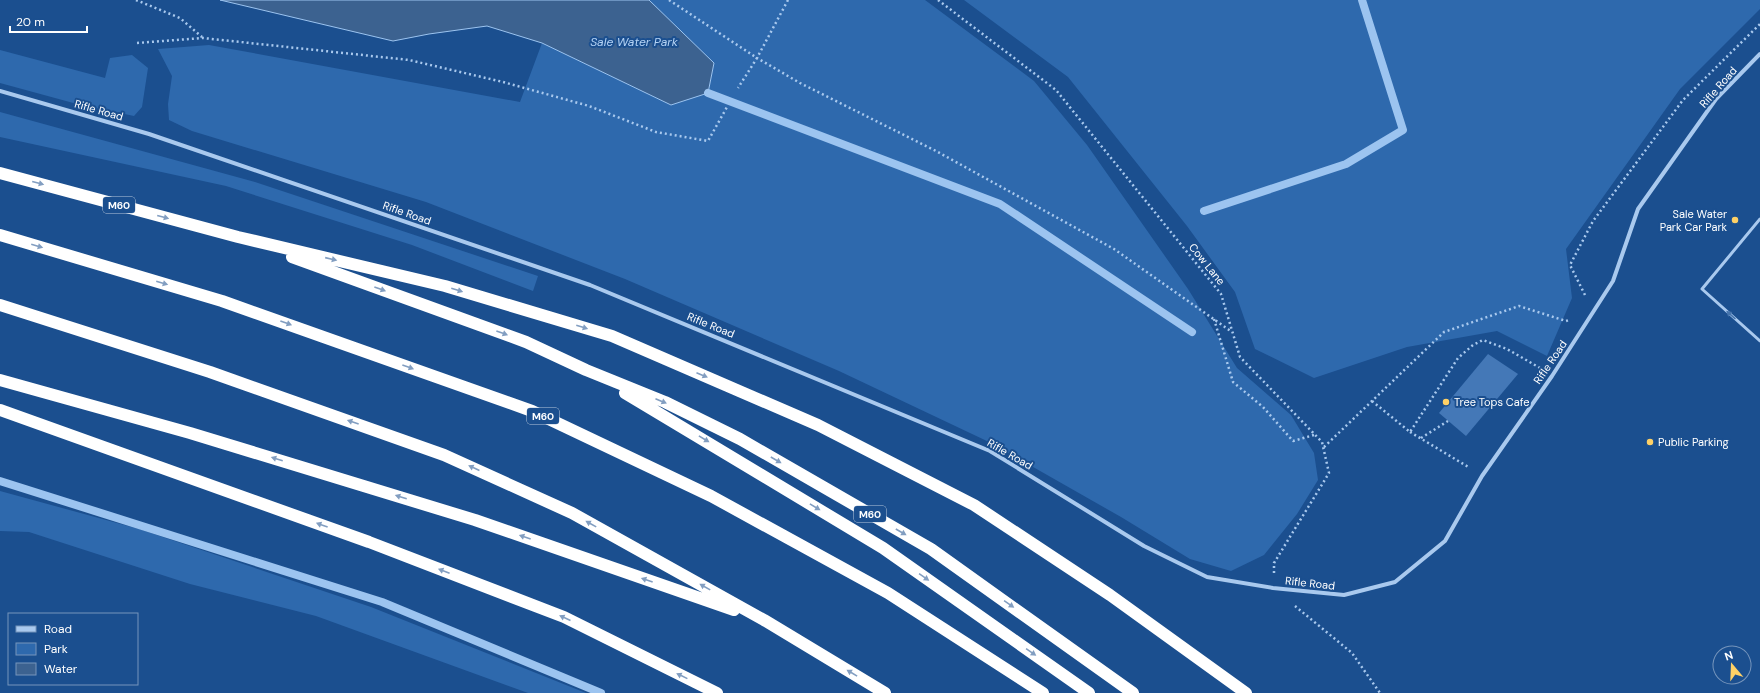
<svg xmlns="http://www.w3.org/2000/svg" width="1760" height="693" font-family="'DM Sans',sans-serif">
	<rect width="100%" height="100%" fill="#1b4f8f"/>
	<path fill="#2e69ad" d="M649,0H925L1034,81L1087,145L1188,289L1237,368L1291,415L1314,453L1318,480L1297,514L1264,555L1231,571L1190,559L1121,517L989,442L839,371L625,279L426,202L192,131L169,120L168,104L172,76L158,49L209,45L520,102L542,43L671,105L651,1Z
		M964,0H1760V9L1680,89L1566,249L1572,298L1547,356L1497,331L1407,347L1314,378L1255,349L1235,292L1187,226L1068,77Z
		M0,50L105,78L110,58L132,55L148,68L142,107L134,116L77,104L0,83Z
		M0,112L255,182L538,276L533,291L412,245L226,186L0,137Z
		M0,491L139,529L371,607L586,693H528L316,616L190,584L29,532L0,531Z"/>
	<path fill="#3c6290" stroke="#9cc4f0" d="M220,0H649L714,63L708,93L671,105L542,43L487,26L429,34L393,41Z"/>
	<g fill="none" stroke-linecap="round" stroke-linejoin="round">
		<path stroke="#9cc4f0" stroke-width="8" d="M708,93L1000,204L1192,332
			M1204,211L1346,164L1403,130L1362,0
			M0,481L382,602L601,693"/>
	</g>
	<path fill="#4478b7" d="M1488,354L1518,374L1466,436L1439,413Z"/>
	<g fill="none" stroke-linecap="round" stroke-linejoin="round">
		<path stroke="#a9c9ee" stroke-width="2.5" stroke-dasharray="2 3" stroke-linecap="butt" d="M136,0L180,18L202,37
			M669,0L757,58L738,88
			M788,0L757,58L800,83L936,151L1114,249L1232,332
			M938,0L1056,90L1221,294L1240,357L1322,442L1329,473L1274,563V573
			M137,43L203,38L409,60L503,82L589,106L656,132L708,141L727,107
			M1585,295L1570,265L1593,221L1683,100L1760,24
			M1214,319L1233,382L1263,407L1293,441L1314,435
			M1372,401L1410,432L1458,358L1473,345L1483,340L1507,349L1540,368
			M1410,432L1470,468
			M1421,438L1448,421
			M1324,447L1444,332L1519,306L1566,321L1569,320
			M1295,606L1352,653L1380,693"/>
		<path stroke="#a9c9ee" stroke-width="3" d="M1760,219L1702,289L1760,341"/>
		<path stroke="#a9c9ee" stroke-width="4" d="M0,91L149,134L590,285L990,451L1144,546L1207,577L1273,588L1344,595L1395,582L1445,541L1482,476L1552,376L1613,281L1638,209L1716,99L1760,54"/>
		<path stroke="#fff" stroke-width="12" d="M0,173L238,237L445,286L612,336L818,425L974,505L1110,595L1246,693
			M0,235L222,301L532,411L711,496L888,593L1043,693
			M292,257L526,342L586,370L665,402L740,439L931,549L1133,693
			M0,305L210,372L444,455L572,513L764,620L885,693
			M0,380L190,433L475,520L734,610
			M625,393L883,548L1089,693
			M0,410L369,542L564,617L717,693"/>
	</g>
	<defs><path id="oneway-solid" d="M-6-.8H1V-3.2L6.5 0L1 3.2V.8H-6Z"/></defs>
	<g fill="#829ec1">
		<use href="#oneway-solid" transform="translate(38 183) rotate(15)"/>
		<use href="#oneway-solid" transform="translate(163 217) rotate(15)"/>
		<use href="#oneway-solid" transform="translate(37 246) rotate(16)"/>
		<use href="#oneway-solid" transform="translate(331 259) rotate(13)"/>
		<use href="#oneway-solid" transform="translate(162 283) rotate(16)"/>
		<use href="#oneway-solid" transform="translate(380 289) rotate(20)"/>
		<use href="#oneway-solid" transform="translate(457 290) rotate(17)"/>
		<use href="#oneway-solid" transform="translate(286 323) rotate(20)"/>
		<use href="#oneway-solid" transform="translate(582 327) rotate(17)"/>
		<use href="#oneway-solid" transform="translate(502 333) rotate(20)"/>
		<use href="#oneway-solid" transform="translate(408 367) rotate(20)"/>
		<use href="#oneway-solid" transform="translate(702 375) rotate(23)"/>
		<use href="#oneway-solid" transform="translate(661 401) rotate(23)"/>
		<use href="#oneway-solid" transform="translate(353 422) rotate(-161)"/>
		<use href="#oneway-solid" transform="translate(704 439) rotate(31)"/>
		<use href="#oneway-solid" transform="translate(277 459) rotate(-163)"/>
		<use href="#oneway-solid" transform="translate(776 460) rotate(30)"/>
		<use href="#oneway-solid" transform="translate(474 468) rotate(-155)"/>
		<use href="#oneway-solid" transform="translate(401 497) rotate(-163)"/>
		<use href="#oneway-solid" transform="translate(815 507) rotate(31)"/>
		<use href="#oneway-solid" transform="translate(591 524) rotate(-151)"/>
		<use href="#oneway-solid" transform="translate(322 525) rotate(-160)"/>
		<use href="#oneway-solid" transform="translate(901 532) rotate(30)"/>
		<use href="#oneway-solid" transform="translate(525 537) rotate(-161)"/>
		<use href="#oneway-solid" transform="translate(444 571) rotate(-159)"/>
		<use href="#oneway-solid" transform="translate(924 577) rotate(35)"/>
		<use href="#oneway-solid" transform="translate(647 580) rotate(-161)"/>
		<use href="#oneway-solid" transform="translate(705 587) rotate(-151)"/>
		<use href="#oneway-solid" transform="translate(1009 604) rotate(35)"/>
		<use href="#oneway-solid" transform="translate(565 618) rotate(-156)"/>
		<use href="#oneway-solid" transform="translate(1031 652) rotate(35)"/>
		<use href="#oneway-solid" transform="translate(852 673) rotate(-149)"/>
		<use href="#oneway-solid" transform="translate(682 676) rotate(-154)"/>
	</g>
	<use fill="#4674ac" href="#oneway-solid" transform="translate(1731 315) rotate(-138)"/>
	<g fill="#ffd166" stroke="#1b4f8f" stroke-width="1.5">
		<circle cx="1735" cy="220" r="4"/>
		<circle cx="1446" cy="402" r="4"/>
		<circle cx="1650" cy="442" r="4"/>
	</g>
	<g text-anchor="middle" dominant-baseline="central" stroke-width="4" stroke-linejoin="round" paint-order="stroke">
		<g fill="#1b4f8f" stroke="#bbcadd" stroke-width="1">
			<rect x="103" y="197" width="32" height="16" rx="3"/>
			<rect x="527" y="408" width="32" height="16" rx="3"/>
			<rect x="854" y="506" width="32" height="16" rx="3"/>
		</g>
		<g font-size="10" font-weight="bold" fill="#fff">
			<text x="119" y="205">M60</text>
			<text x="543" y="416">M60</text>
			<text x="870" y="514">M60</text>
		</g>
		<g font-size="11" fill="#fff" stroke="#1b4f8f">
			<text transform="translate(1718 87) rotate(-49)">Rifle Road</text>
			<text transform="translate(99 110) rotate(16)">Rifle Road</text>
			<text transform="translate(407 213) rotate(19)">Rifle Road</text>
			<text transform="translate(1207 264) rotate(51)">Cow Lane</text>
			<text transform="translate(711 325) rotate(22)">Rifle Road</text>
			<text transform="translate(1550 362) rotate(-56)">Rifle Road</text>
			<text transform="translate(1010 454) rotate(30)">Rifle Road</text>
			<text transform="translate(1310 583) rotate(6)">Rifle Road</text>
		</g>
		<g font-size="11" fill="#fff" stroke="#1b4f8f" text-anchor="start">
			<text x="1727" y="214" text-anchor="end">Sale Water<tspan x="1727" dy="13">Park Car Park</tspan></text>
			<text x="1454" y="402">Tree Tops Cafe</text>
			<text x="1658" y="442">Public Parking</text>
		</g>
		<g font-size="12" font-style="italic" fill="#b5d3f5" stroke="#1b4f8f">
			<text x="634" y="42">Sale Water Park</text>
		</g>
	</g>
	<rect x="8" y="613" width="130" height="72" fill="#1b4f8f" stroke="#7695bc"/>
	<rect x="16" y="626" width="20" height="6" fill="#a9c9ee" stroke="#7695bc"/>
	<text x="44" y="633" font-size="12" fill="#ffffff">Road</text>
	<rect x="16" y="643" width="20" height="12" fill="#2e69ad" stroke="#7695bc"/>
	<text x="44" y="653" font-size="12" fill="#ffffff">Park</text>
	<rect x="16" y="663" width="20" height="12" fill="#3c6290" stroke="#7695bc"/>
	<text x="44" y="673" font-size="12" fill="#ffffff">Water</text>
	<g transform="translate(1732 665) rotate(341)"><circle r="19" fill="#1b4f8f" stroke="#7695bc"/>
	<path d="M0-3L7 15L0 10L-7 15Z" fill="#ffd166"/>
	<text y="-6" font-size="11" font-weight="bold" text-anchor="middle" fill="#ffffff">N</text>
	</g>
	<path d="M10 26v6h77v-6" fill="none" stroke="#ffffff" stroke-width="2"/>
	<text x="16" y="26" font-size="12" fill="#ffffff" stroke="#1b4f8f" stroke-width="3" paint-order="stroke">20 m</text>
</svg>
